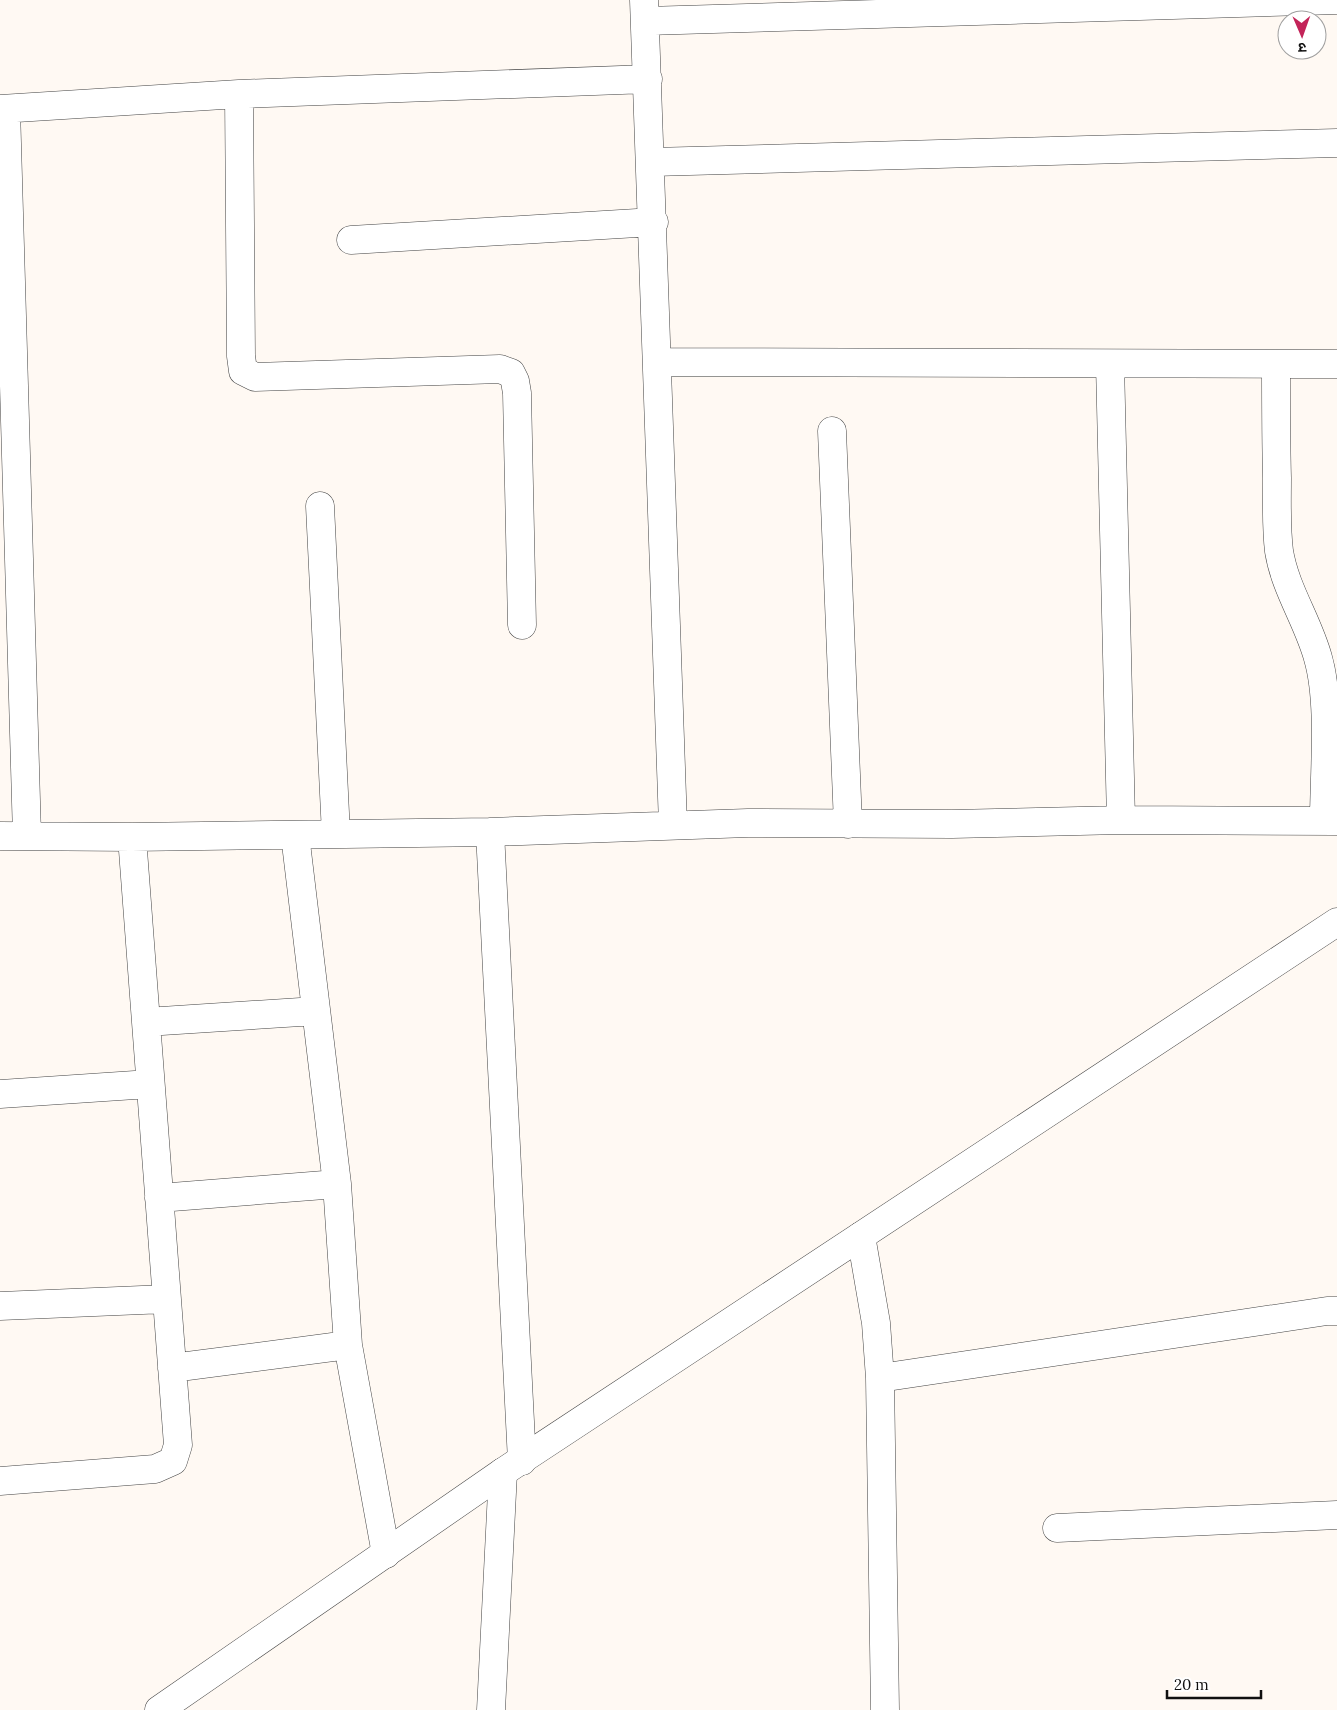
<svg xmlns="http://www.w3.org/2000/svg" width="1337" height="1710" font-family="Lora,'Noto Sans Devanagari',serif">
	<rect width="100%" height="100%" fill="#fff9f3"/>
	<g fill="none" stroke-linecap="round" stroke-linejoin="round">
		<g stroke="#434343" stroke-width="29">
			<path id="minor" d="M644,0L673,825
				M646,21L1337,0
				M239,94L241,356L243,371L255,377L500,369L511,373L515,381L517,393L522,625
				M0,109L239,94L648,79
				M6,109L27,836
				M652,162L1337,143
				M351,240L654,222
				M658,362L1337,364
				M1110,364L1121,820
				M1276,364C1276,402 1276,440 1277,478C1277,502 1276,527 1279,551C1285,589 1308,621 1318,658C1331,703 1324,773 1324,821
				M832,431L848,824
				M320,506L336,834
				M490,832L522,1461
				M295,835L337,1184L348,1345L386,1554
				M0,836L132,837L490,832L748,823L952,824L1121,820L1337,821
				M146,1022L316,1011
				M0,1094L150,1084
				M159,1198L337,1184
				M861,1236L876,1323L880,1378L885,1710
				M0,1306L166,1299
				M172,1368L348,1345
				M880,1378L1327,1311H1337
				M0,1481L155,1469L173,1461L178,1445L132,837
				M1057,1528L1337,1515
				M491,1710L503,1472"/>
		</g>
		<g stroke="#434343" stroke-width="29">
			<path id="tertiary" d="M159,1710L503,1472L1337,922"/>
		</g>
		<use href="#minor" stroke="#fff" stroke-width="28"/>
		<use href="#tertiary" stroke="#fff" stroke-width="28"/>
	</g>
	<g transform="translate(1302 35) rotate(178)"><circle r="24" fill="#ffffff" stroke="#9f9f9f"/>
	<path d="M0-4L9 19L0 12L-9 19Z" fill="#c32459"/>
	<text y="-8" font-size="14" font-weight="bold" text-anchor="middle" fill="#101010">उ</text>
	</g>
	<path d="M1167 1690v8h94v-8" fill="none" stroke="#101010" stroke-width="2.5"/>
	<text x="1174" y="1690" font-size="15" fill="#101010" stroke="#ffffff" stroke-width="4" paint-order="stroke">20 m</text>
</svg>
